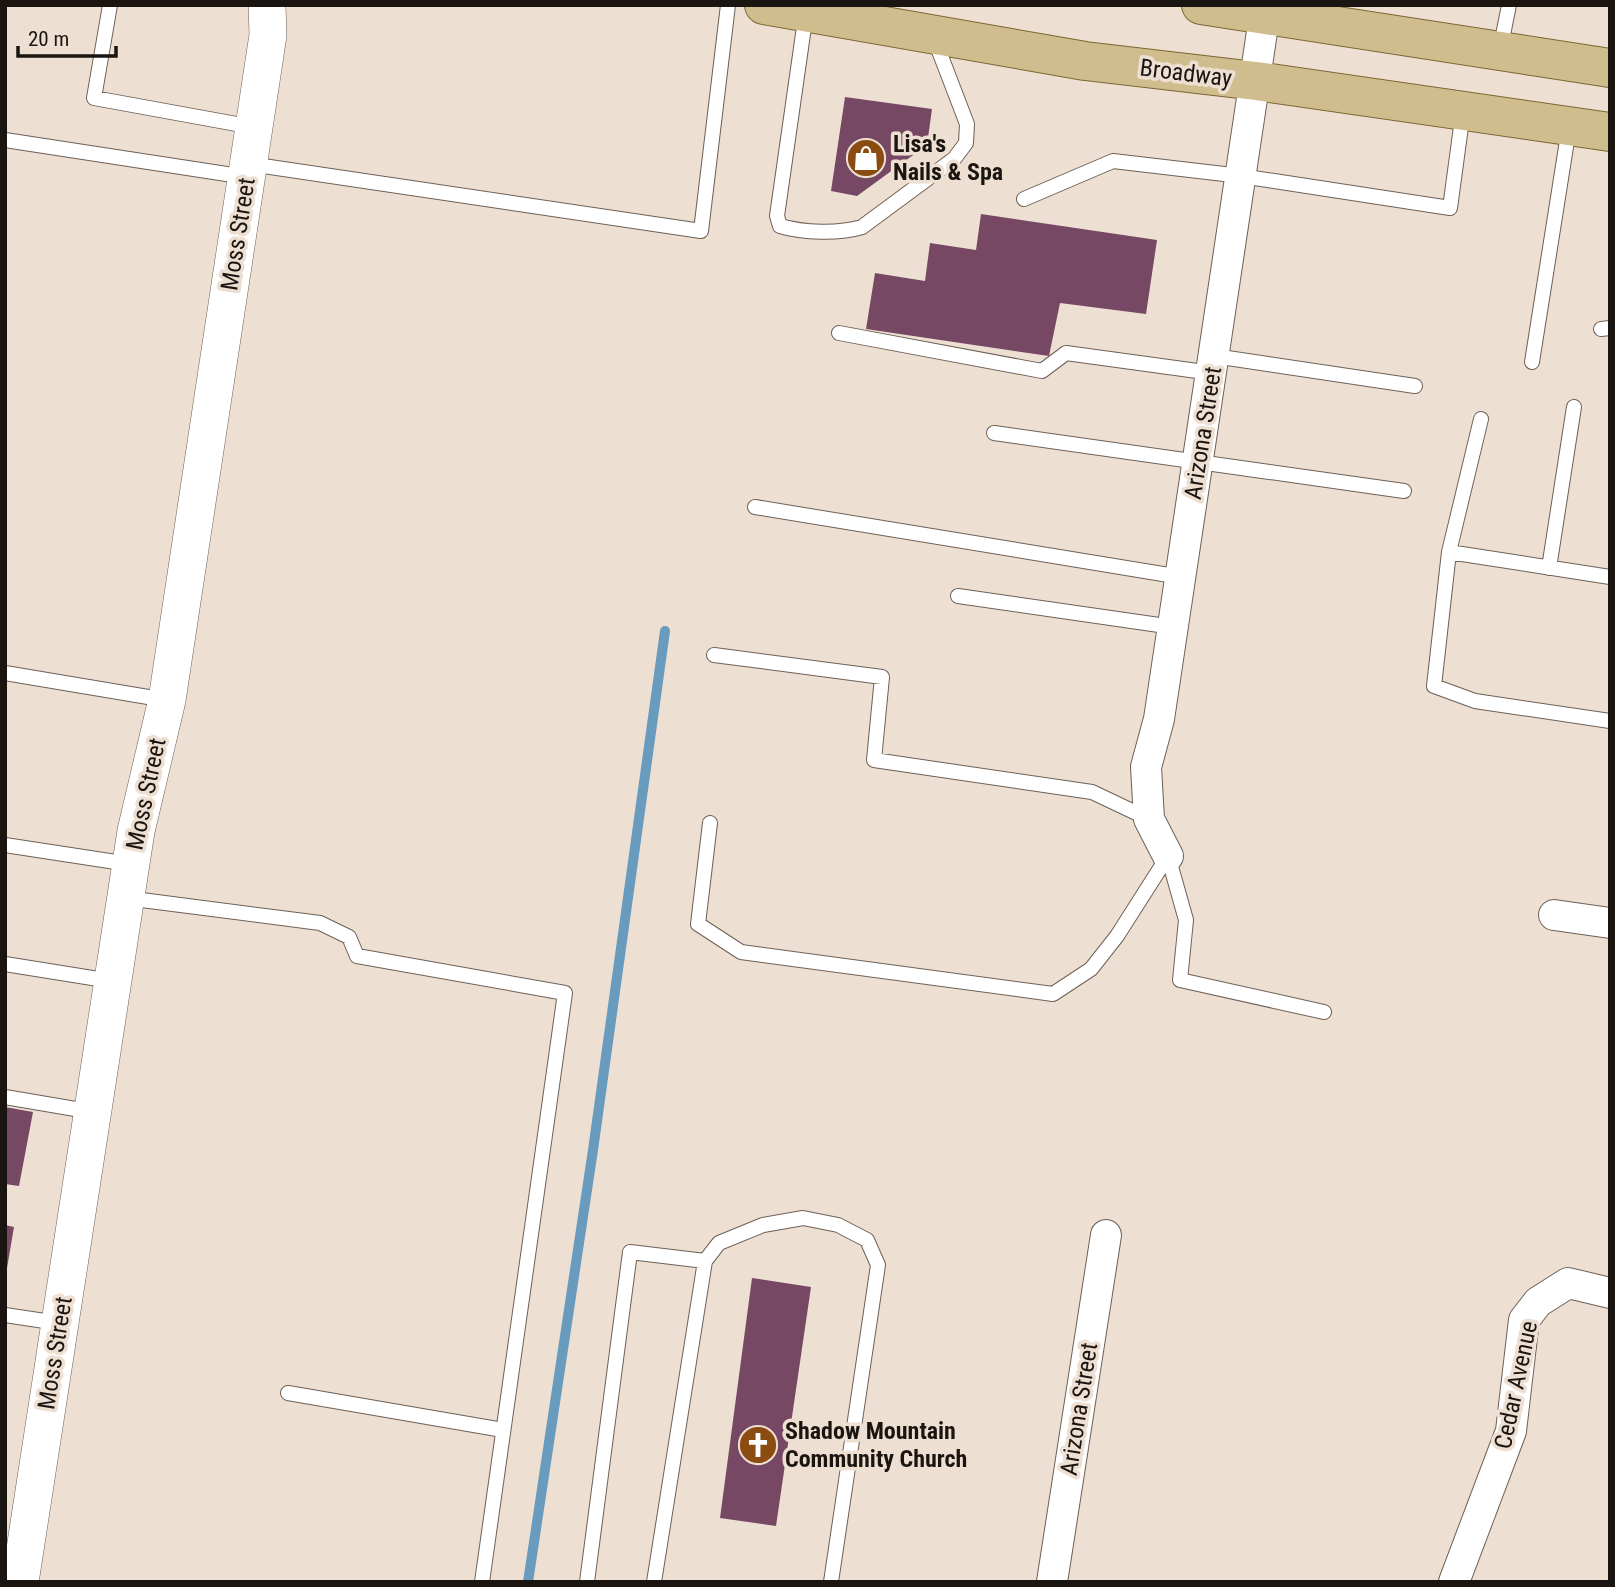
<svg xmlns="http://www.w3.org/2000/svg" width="1615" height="1587" font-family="'Roboto Condensed',sans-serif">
	<rect width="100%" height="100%" fill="#eedfd3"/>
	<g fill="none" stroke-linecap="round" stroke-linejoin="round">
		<path stroke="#699bbe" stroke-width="10" d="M528,1582L593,1150L665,631"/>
	</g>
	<path fill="#774864" d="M845,97L932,109L927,145L857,196L831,191Z
		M981,214L1157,240L1146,314L1060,303L1049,356L866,329L875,273L925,281L930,243L976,250Z
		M5,1107L33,1112L19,1186L5,1184Z
		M5,1225L14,1227L7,1268H5Z
		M752,1278L811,1287L776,1526L720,1518Z"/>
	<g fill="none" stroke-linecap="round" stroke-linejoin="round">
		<g stroke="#6d6056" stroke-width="16">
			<path id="service" d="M110,5L94,98L253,127
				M806,13L777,216L780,226C803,233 839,234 862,227L954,159L966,143L967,124L934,38
				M1500,50L1509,5
				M5,140L246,177
				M250,164L701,231L728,5
				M1024,199L1113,161L1241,176L1450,208L1463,112
				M1601,329L1610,328
				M839,333L1042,371L1066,353L1212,373
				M1214,356L1415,386
				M1532,362L1569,128
				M1481,419L1449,552L1610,577
				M994,433L1404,491
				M755,507L1181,577
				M1449,552L1434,686L1475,701L1610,721
				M1549,568L1574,407
				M958,596L1173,627
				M714,655L882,677L874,760L1092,792L1149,819
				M5,673L166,700
				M710,823L698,924L741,952L1053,994L1091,969L1117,936L1168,856
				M5,845L129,864
				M1168,856L1186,920L1180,980L1324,1012
				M126,898L320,923L349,937L357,956L565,993L482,1582
				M5,964L111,981
				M5,1097L93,1112
				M705,1261L719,1243L763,1225L803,1218L838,1225L867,1240L878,1265L831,1582
				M5,1315L58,1323
				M288,1393L503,1430
				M587,1582L630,1252L705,1261L654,1582"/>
		</g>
		<g stroke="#6d6056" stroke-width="32">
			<path id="minor" d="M1168,856L1149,819L1146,767L1159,719L1266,5
				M1554,915L1610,923
				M1052,1582L1106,1235
				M1454,1582L1511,1431L1524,1320L1538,1302L1568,1283L1610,1293"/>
		</g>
		<g stroke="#6d6056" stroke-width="38">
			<path id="tertiary" d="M20,1582L136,831L167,700L268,35L267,5"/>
		</g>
		<g stroke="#7c6632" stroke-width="40">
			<path id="primary" d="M764,5L1085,61L1256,81L1610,132
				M1201,5L1610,68"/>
		</g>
		<use href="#service" stroke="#fff" stroke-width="14"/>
		<use href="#minor" stroke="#fff" stroke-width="30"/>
		<use href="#tertiary" stroke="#fff" stroke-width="37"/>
		<use href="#primary" stroke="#d0bd8e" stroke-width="38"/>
	</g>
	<defs>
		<g id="shop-disc" transform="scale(2.0125)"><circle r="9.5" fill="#8a4c10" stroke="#eedfd3"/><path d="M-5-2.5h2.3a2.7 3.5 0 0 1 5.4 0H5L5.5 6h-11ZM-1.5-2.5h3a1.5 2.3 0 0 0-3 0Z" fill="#fff"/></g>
		<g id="church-disc" transform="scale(2.0125)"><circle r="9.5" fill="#8a4c10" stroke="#eedfd3"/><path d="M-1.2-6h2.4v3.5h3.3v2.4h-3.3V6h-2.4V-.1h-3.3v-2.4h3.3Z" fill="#fff"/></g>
	</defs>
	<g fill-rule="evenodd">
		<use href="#shop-disc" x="866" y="158"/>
		<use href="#church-disc" x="758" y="1445"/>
	</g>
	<g text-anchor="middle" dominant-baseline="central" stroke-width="7" stroke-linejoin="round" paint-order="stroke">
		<g font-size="24" fill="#1b1511" stroke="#eedfd3">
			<text transform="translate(1186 73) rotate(7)">Broadway</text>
			<text transform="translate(238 234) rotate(-81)">Moss Street</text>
			<text transform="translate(1203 433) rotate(-81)">Arizona Street</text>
			<text transform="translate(146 794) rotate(-78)">Moss Street</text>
			<text transform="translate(55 1353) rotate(-81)">Moss Street</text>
			<text transform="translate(1516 1385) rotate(-78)">Cedar Avenue</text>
			<text transform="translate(1079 1409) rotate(-81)">Arizona Street</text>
		</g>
		<g font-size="24" font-weight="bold" fill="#1b1511" stroke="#eedfd3" text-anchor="start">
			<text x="893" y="144">Lisa's<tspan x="893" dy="28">Nails &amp; Spa</tspan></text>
			<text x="785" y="1431">Shadow Mountain<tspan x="785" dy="28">Community Church</tspan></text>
		</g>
	</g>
	<rect width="1615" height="1587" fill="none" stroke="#1b1511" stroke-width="14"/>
	<path d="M18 46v10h98v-10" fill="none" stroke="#1b1511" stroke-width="3.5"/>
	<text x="28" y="46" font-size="21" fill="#1b1511" stroke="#eedfd3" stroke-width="5" paint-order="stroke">20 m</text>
</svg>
